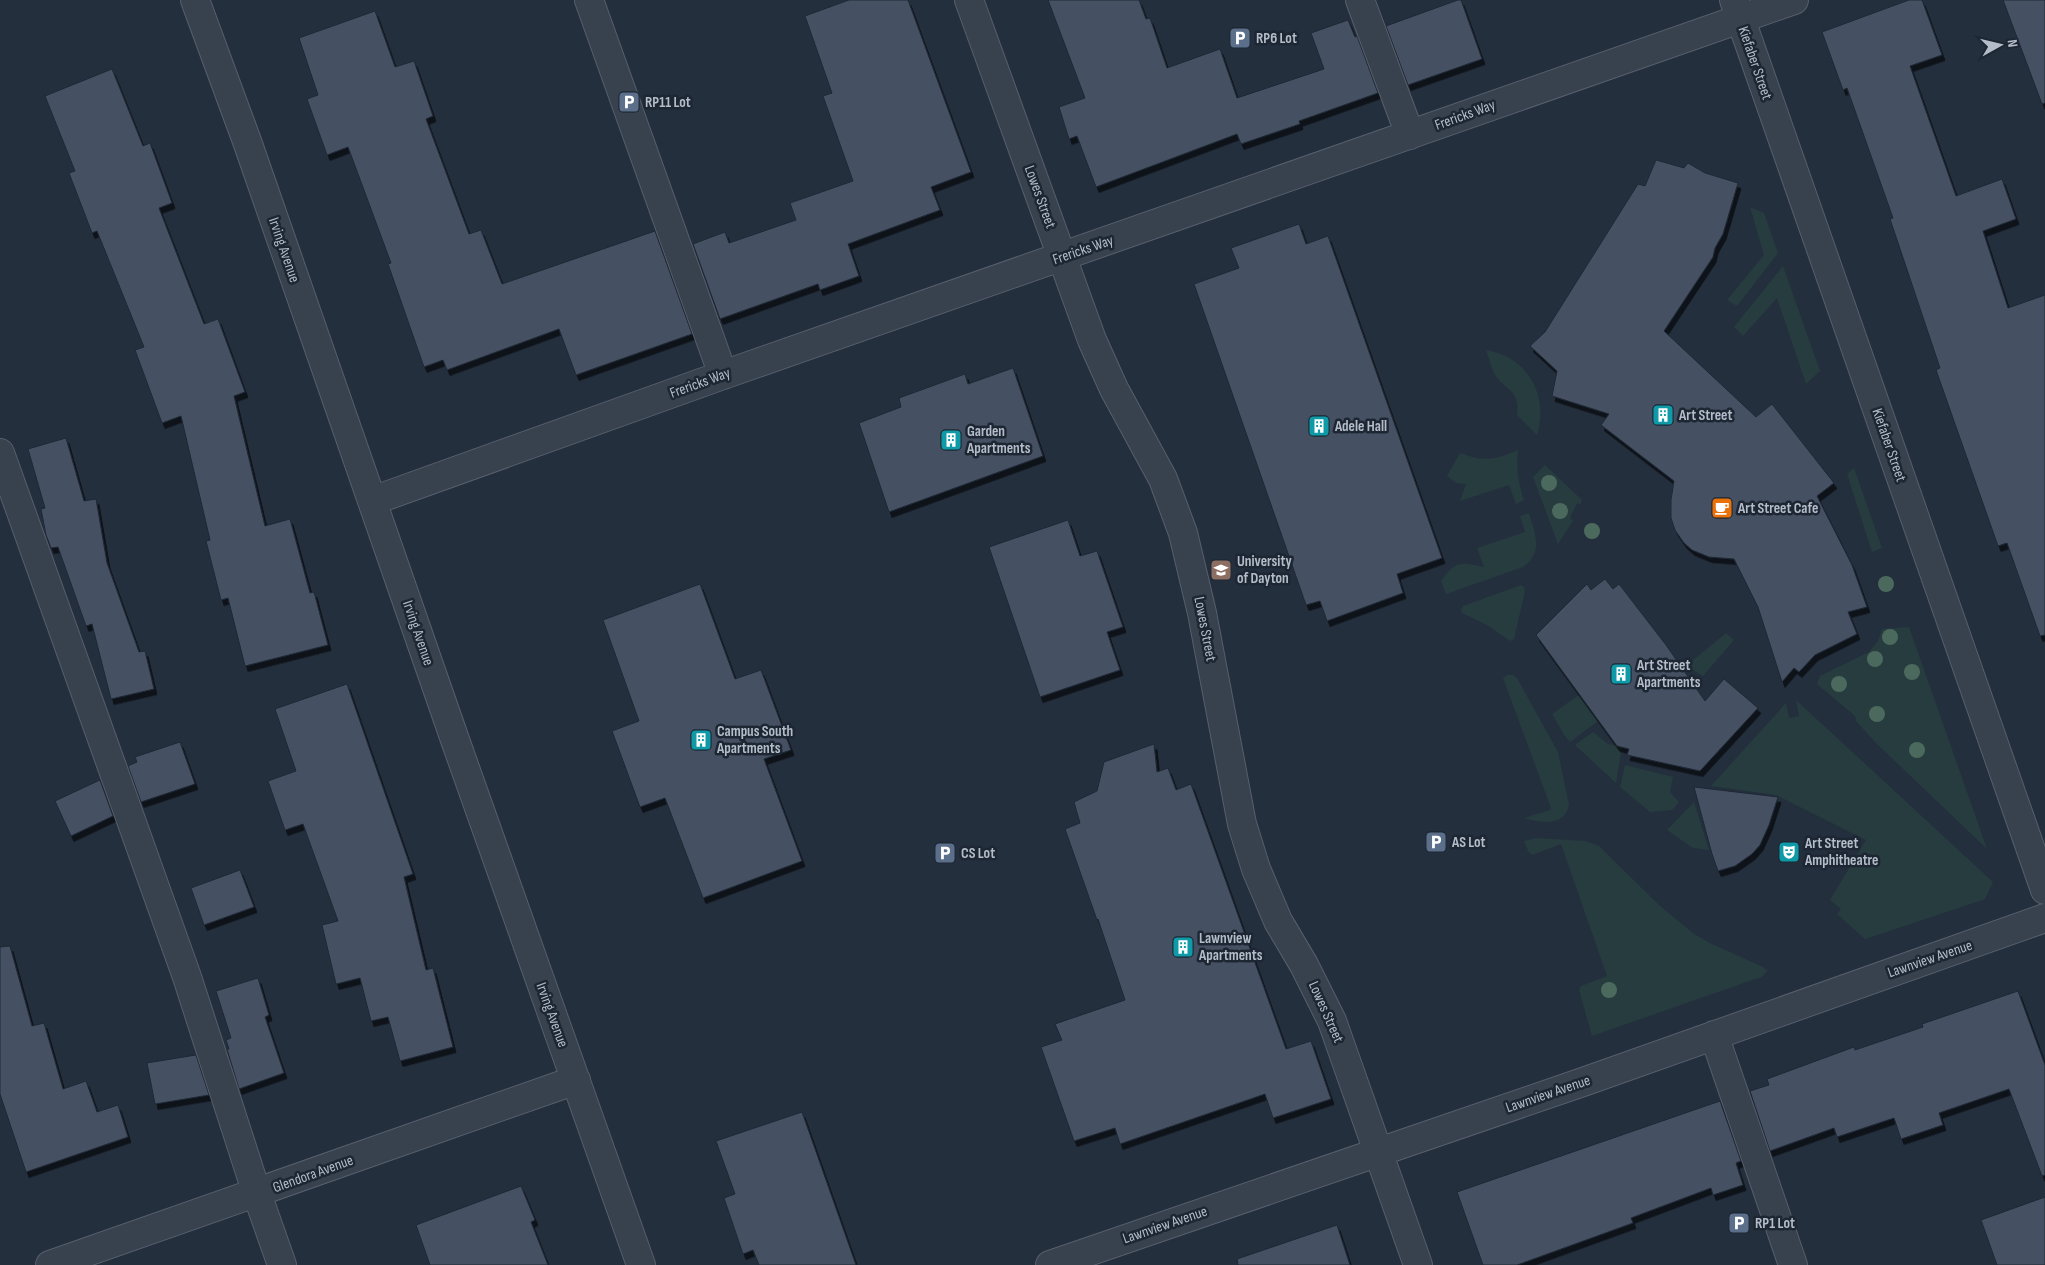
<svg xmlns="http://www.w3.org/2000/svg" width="2045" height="1265" font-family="'Sofia Sans Condensed',sans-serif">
	<defs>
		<filter id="shadow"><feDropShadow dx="3" dy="5.5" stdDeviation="0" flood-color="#0009"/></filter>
	</defs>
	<rect width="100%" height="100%" fill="#242f3e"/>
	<path fill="#263c3f" d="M1750,207L1764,213L1778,253L1737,306L1727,300L1764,255Z
		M1783,266L1820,371L1806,384L1777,298L1743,336L1734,327Z
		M1486,350C1528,357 1549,395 1537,435L1517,415C1520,393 1510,392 1498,379C1492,373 1489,358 1486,350Z
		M1518,450C1516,468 1518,482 1524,500L1516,504L1509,485L1460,501L1466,484L1456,483L1447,476L1460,453C1484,462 1495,460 1518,450Z
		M1545,465L1582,500L1580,505L1577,503L1570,518L1573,521L1558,544L1533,477Z
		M1854,468L1882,548L1872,552L1847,474Z
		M1529,513C1535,533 1544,553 1523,567L1446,594L1441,581C1456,560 1460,562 1484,567L1477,548L1525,532L1520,516Z
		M1521,585L1524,587L1525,591L1514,639L1510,641L1487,625L1462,613L1461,610L1463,606Z
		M1909,627L1987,849L1877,744L1855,720L1856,719L1855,716L1817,684L1820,676L1869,652L1878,641L1882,629Z
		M1726,633L1734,640L1703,676L1686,666Z
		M1507,675H1513L1517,678L1558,752L1569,805C1565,827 1541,823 1524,818L1550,810L1551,808L1503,678Z
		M1579,695L1598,721L1570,742L1564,735L1552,714Z
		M1796,700L1993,882L1985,899L1865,939L1837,914L1841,909L1830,900L1866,840L1776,795L1711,786L1786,703L1789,718L1799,716Z
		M1593,732L1608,744L1622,747L1616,783L1575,745Z
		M1625,765L1673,777L1670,792L1679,802L1672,810L1650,812L1620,787Z
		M1694,802L1709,850L1693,848L1667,830Z
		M1536,838L1585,841L1599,846L1659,905L1694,934L1710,943L1763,967L1768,971L1761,977L1592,1036L1579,990L1581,986L1607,976L1561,844L1532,855L1528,851L1524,841Z"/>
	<path fill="#455162" stroke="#1f2835" filter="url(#shadow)" d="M849,0H908L971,172L931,187L940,210L848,244L859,276L820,290L818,284L720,319L693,244L725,232L729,243L796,220L790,203L853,181L823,96L832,93L805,16Z
		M1048,0H1139L1146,19L1150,18L1167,68L1220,49L1237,98L1324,69L1311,33L1348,20L1355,37L1357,36L1378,93L1299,121L1300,124L1241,144L1237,134L1096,187L1077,136L1069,139L1059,107L1085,98Z
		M1458,0H1461L1482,59L1408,85L1386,26Z
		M1909,0H1922L1942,55L1910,66L1956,196L2002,179L2016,219L1983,231L2008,308L2045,295V635L2040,636L2007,543L1998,546L1936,370L1940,368L1890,219L1893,218L1847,88L1843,90L1822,32Z
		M2003,0H2045V103L2042,104Z
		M375,11L395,67L414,61L433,116L426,119L469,234L481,230L502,284L655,231L692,334L576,375L559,329L447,370L443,360L424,367L388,264L391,263L348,147L327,155L307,99L318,95L299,38Z
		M112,69L143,146L150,143L172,203L159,208L204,324L218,319L245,392L234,396L265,526L290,519L310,593L314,592L328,645L245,666L228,598L221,600L206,541L210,540L181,416L162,423L135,350L144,347L97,231L92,233L69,173L75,171L45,96Z
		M1656,160L1684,168L1688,163L1705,173L1738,183L1723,234L1715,248L1713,257L1664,331L1756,417L1772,404L1834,483L1817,496L1852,565L1867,607L1848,612L1857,634L1815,655L1799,672L1794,668L1782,682L1758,607L1734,559L1709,557L1692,550L1684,543L1675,530L1671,518V500L1674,481L1601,425L1609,414L1552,396L1557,371L1530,346L1545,332L1638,184L1645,186Z
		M1299,224L1306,244L1328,236L1442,558L1397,574L1403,593L1327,621L1320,601L1306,605L1194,284L1239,268L1231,248Z
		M1013,368L1043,456L889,512L859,423L901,407L899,398L965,374L968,384Z
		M66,438L84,501L96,499L107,563L139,652L145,651L154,689L111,699L92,624L86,626L58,547L51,548L46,535L41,509L45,508L28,449Z
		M1068,520L1080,556L1097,551L1123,627L1107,632L1120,670L1040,697L989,547Z
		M1605,579L1613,589L1619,584L1666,645L1705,701L1724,679L1758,708L1700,771L1627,755L1629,749L1617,746L1536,635L1587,584L1591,590Z
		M700,584L735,679L761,670L791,750L764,759L802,861L703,898L665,798L640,807L612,731L639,721L603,620Z
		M347,684L413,874L404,877L426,970L433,968L453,1047L400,1061L388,1017L371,1021L360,978L336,984L322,925L338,921L303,824L285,830L268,781L296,771L275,709Z
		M180,742L195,784L141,802L128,766L137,762L135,757Z
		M1154,744L1157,772L1168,768L1176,790L1191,784L1286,1049L1311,1041L1331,1099L1273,1118L1265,1094L1120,1144L1115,1128L1074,1141L1041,1047L1062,1040L1055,1024L1125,1000L1098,919L1097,920L1065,829L1080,823L1074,802L1097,791L1104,762Z
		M100,780L113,816L71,836L55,801Z
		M1694,787L1778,797L1769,825L1760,845L1752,854L1735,866L1718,871L1712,854Z
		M240,870L254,907L204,925L191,888Z
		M10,946L32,1026L44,1023L63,1089L86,1081L97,1112L118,1105L128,1137L26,1172L0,1094V947Z
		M258,978L269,1015L265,1017L284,1073L239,1089L227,1049H229L226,1040L231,1038L216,991Z
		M2018,991L2045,1065V1175L2042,1176L2009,1089L1939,1113L1943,1125L1901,1139L1894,1118L1837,1137L1834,1128L1770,1151L1750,1091L1769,1085L1767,1079L1854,1047L1855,1050L1923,1027L1922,1024Z
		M196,1055L209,1095L155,1104L147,1063Z
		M1720,1101L1741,1161L1736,1163L1743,1185L1713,1195L1711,1188L1631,1218L1633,1223L1517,1265H1483L1457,1192Z
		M802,1112L856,1265H759L753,1250L743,1254L724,1198L735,1194L716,1141Z
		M521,1186L535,1220L531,1222L548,1265H430L416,1225Z
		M2045,1197V1265H1997L1981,1220Z
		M1337,1225L1350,1265H1238L1237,1259Z"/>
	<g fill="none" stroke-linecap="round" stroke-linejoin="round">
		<g stroke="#565f6c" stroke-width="30">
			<path id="minor" d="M195,0L248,144L454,737L641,1265
				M589,0L723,375
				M969,0L1092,340L1114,389L1163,479L1183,533L1202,613L1242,824L1256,869L1278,921L1304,965L1332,1021L1418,1265
				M1360,0L1410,135
				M1734,0L2045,890
				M0,453L187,977L257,1194L282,1265
				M372,501L723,375L1794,0
				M1714,1035L1793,1265
				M50,1265L576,1080
				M1050,1265L1583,1082L2045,918"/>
		</g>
		<use href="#minor" stroke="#38414e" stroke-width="28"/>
	</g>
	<g fill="#4b6a5d">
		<circle cx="1549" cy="483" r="8"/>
		<circle cx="1560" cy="511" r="8"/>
		<circle cx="1592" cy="531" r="8"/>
		<circle cx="1886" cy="584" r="8"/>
		<circle cx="1890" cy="637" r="8"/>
		<circle cx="1875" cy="659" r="8"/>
		<circle cx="1912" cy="672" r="8"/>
		<circle cx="1839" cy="684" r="8"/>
		<circle cx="1877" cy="714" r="8"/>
		<circle cx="1917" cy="750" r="8"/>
		<circle cx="1609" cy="990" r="8"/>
	</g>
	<defs>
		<g id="parking-square" transform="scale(1.125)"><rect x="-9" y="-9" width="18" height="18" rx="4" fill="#5c6f8a" stroke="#1d2633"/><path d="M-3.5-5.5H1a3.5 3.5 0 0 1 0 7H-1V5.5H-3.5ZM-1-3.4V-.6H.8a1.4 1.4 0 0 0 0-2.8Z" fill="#fff"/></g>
		<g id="building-square" transform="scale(1.125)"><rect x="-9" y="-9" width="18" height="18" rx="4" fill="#0f9aa8" stroke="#1d2633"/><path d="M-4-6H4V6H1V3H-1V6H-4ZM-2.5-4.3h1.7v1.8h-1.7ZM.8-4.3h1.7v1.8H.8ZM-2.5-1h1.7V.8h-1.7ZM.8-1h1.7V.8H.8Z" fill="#fff"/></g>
		<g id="cafe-square" transform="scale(1.125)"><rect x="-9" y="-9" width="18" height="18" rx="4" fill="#e8710a" stroke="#1d2633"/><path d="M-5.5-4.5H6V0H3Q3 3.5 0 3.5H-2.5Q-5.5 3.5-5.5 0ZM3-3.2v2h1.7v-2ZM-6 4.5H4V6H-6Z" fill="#fff"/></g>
		<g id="university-square" transform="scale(1.125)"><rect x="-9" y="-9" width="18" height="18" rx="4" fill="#8d6e63" stroke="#1d2633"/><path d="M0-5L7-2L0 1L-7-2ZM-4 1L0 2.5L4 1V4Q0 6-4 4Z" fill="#fff"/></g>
		<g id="theatre-square" transform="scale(1.125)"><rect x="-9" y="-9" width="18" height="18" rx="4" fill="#0f9aa8" stroke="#1d2633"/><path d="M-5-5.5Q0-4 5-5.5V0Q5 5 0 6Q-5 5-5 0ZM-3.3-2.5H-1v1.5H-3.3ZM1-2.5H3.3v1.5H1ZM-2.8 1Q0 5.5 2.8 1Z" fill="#fff"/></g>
	</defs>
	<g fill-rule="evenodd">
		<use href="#parking-square" x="1240" y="38"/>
		<use href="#parking-square" x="629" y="102"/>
		<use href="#building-square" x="1663" y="415"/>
		<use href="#building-square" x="1319" y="426"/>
		<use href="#building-square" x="951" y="440"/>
		<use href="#cafe-square" x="1722" y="508"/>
		<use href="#university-square" x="1221" y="570"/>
		<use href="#building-square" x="1621" y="674"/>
		<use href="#building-square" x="701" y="740"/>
		<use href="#parking-square" x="1436" y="842"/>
		<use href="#theatre-square" x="1789" y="852"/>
		<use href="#parking-square" x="945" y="853"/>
		<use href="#building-square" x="1183" y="947"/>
		<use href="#parking-square" x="1739" y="1223"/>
	</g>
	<g text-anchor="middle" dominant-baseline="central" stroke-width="5" stroke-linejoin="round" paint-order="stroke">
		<g font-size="15" font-weight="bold" fill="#b4bcc9" stroke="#1d2633" text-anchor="start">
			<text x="1256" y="38">RP6 Lot</text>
			<text x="645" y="102">RP11 Lot</text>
			<text x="1679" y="415">Art Street</text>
			<text x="1335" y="426">Adele Hall</text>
			<text x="967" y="431">Garden<tspan x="967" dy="17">Apartments</tspan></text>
			<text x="1738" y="508">Art Street Cafe</text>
			<text x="1237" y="561">University<tspan x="1237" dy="17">of Dayton</tspan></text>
			<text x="1637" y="665">Art Street<tspan x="1637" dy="17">Apartments</tspan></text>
			<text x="717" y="731">Campus South<tspan x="717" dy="17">Apartments</tspan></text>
			<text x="1452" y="842">AS Lot</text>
			<text x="1805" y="843">Art Street<tspan x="1805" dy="17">Amphitheatre</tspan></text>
			<text x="961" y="853">CS Lot</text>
			<text x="1199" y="938">Lawnview<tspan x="1199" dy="17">Apartments</tspan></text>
			<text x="1755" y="1223">RP1 Lot</text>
		</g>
		<g font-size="15" fill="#b4bcc9" stroke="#1d2633">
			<text transform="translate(1755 63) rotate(71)">Kiefaber Street</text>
			<text transform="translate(1465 115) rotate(-20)">Frericks Way</text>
			<text transform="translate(1040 197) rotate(70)">Lowes Street</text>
			<text transform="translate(284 250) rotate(71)">Irving Avenue</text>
			<text transform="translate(1083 250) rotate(-19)">Frericks Way</text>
			<text transform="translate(700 383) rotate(-20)">Frericks Way</text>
			<text transform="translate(1889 445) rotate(71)">Kiefaber Street</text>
			<text transform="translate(1205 629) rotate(79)">Lowes Street</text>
			<text transform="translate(418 633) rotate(71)">Irving Avenue</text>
			<text transform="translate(1930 959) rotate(-19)">Lawnview Avenue</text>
			<text transform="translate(1326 1012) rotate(66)">Lowes Street</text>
			<text transform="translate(552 1015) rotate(70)">Irving Avenue</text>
			<text transform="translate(1548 1094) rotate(-19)">Lawnview Avenue</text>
			<text transform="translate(313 1174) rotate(-20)">Glendora Avenue</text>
			<text transform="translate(1165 1225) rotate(-19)">Lawnview Avenue</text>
		</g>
	</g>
	<g transform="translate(2000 45) rotate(82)" stroke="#1d2633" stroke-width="4" paint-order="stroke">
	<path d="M0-4L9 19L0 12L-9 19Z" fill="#b4bcc9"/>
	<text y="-8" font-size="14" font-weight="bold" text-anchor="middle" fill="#b4bcc9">N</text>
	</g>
</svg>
